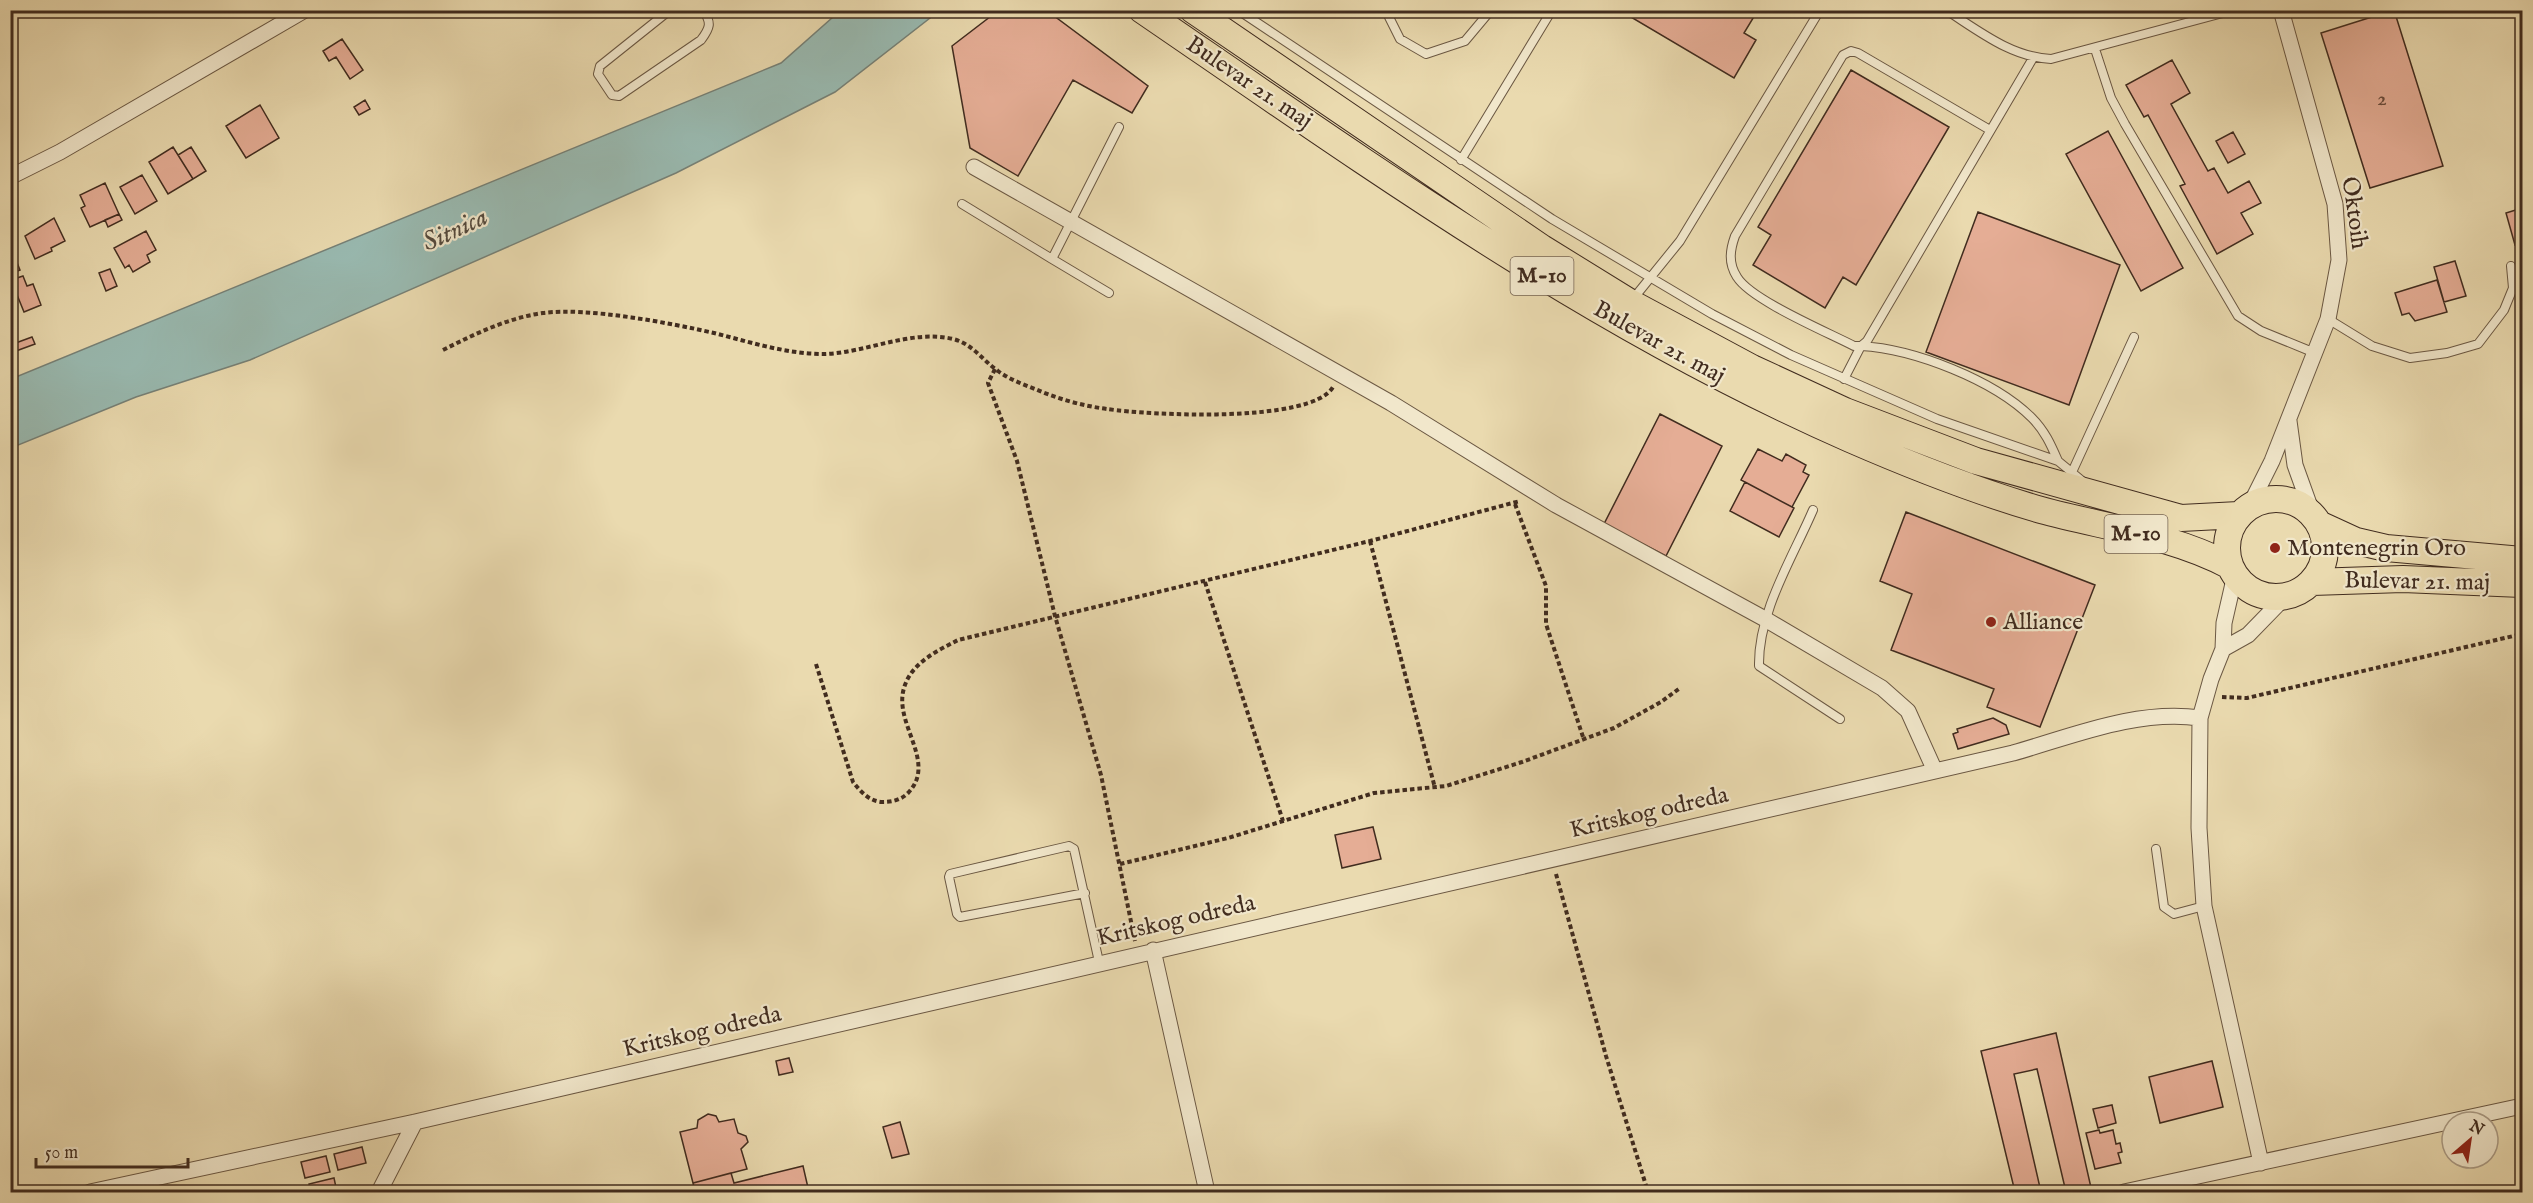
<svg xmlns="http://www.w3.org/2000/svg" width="2533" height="1203" font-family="'IM FELL English',serif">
	<rect width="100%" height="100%" fill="#eadaaf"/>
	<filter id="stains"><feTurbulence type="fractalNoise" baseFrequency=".00333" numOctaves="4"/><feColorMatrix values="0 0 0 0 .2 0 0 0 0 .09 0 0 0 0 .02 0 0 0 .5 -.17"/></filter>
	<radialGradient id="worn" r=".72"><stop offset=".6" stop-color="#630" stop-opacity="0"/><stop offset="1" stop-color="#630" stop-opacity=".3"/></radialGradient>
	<path fill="#99bab1" stroke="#768177" stroke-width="1.5" d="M841,10L939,11L835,92L676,173L250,360L136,397L11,448V379L781,63Z"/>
	<path fill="#e5ad95" stroke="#412c1f" stroke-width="1.5" d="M999,10H1046L1148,86L1132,113L1073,80L1018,176L970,148L952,46Z
		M1619,10H1758L1744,33L1756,40L1734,78Z
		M2394,10L2443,166L2370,188L2321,33Z
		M342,39L363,70L350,79L336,57L329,61L323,51Z
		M2172,60L2190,93L2171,104L2208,171L2214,168L2228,193L2249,181L2261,203L2241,213L2253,234L2217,254L2180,186L2185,184L2148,115L2144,117L2126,85Z
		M1851,70L1949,127L1856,285L1843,277L1825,308L1753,265L1771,235L1758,227Z
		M365,100L370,109L359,115L354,107Z
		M260,105L279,138L246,158L226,126Z
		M2108,131L2183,268L2141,291L2066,154Z
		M2233,132L2245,154L2228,163L2216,141Z
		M173,147L193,179L168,194L149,162Z
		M191,147L206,171L193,179L178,155Z
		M142,175L157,201L135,214L120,187Z
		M105,183L119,214L90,227L81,208L85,206L80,195Z
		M2522,208V242L2515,245L2506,213Z
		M1978,212L2120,265L2069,405L1926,352Z
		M119,214L122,220L108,227L105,220Z
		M54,218L65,241L51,248L52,251L35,259L25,236Z
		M146,231L156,250L147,255L150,262L133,272L129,265L125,268L114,248Z
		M10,245L20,270L10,274Z
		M2455,261L2466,296L2444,302L2434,267Z
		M110,269L117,286L106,291L99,273Z
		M23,276L27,286L33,284L41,305L24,312L11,280Z
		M2437,280L2447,312L2415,321L2409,313L2402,315L2395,293Z
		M32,337L35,344L16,351L13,344Z
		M1660,414L1722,446L1666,556L1604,524Z
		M1758,449L1782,461L1786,454L1806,465L1803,472L1809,475L1792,507L1741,480Z
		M1745,482L1794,508L1779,537L1730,511Z
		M1906,512L2095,585L2040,727L1987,707L1994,689L1891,650L1912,594L1880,581Z
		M1993,718L2006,725L2009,734L1958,749L1953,734L1958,732L1957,729Z
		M1373,827L1381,859L1342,868L1335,835Z
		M2056,1033L2092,1192H2066L2037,1069L2014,1074L2041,1192H2015L1981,1051Z
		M789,1058L793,1072L779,1075L776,1061Z
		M2212,1061L2223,1107L2160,1123L2149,1077Z
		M2112,1105L2116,1123L2098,1128L2093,1109Z
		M708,1114L716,1116L719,1122L734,1119L738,1133L746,1136L748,1142L741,1149L747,1169L693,1183L680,1132L697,1128L698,1120Z
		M900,1122L909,1154L892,1158L883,1127Z
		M2099,1130L2100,1133L2113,1130L2116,1144L2120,1143L2122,1152L2118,1153L2121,1163L2095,1169L2086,1133Z
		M362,1147L366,1163L338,1170L334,1154Z
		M326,1156L330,1172L305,1178L301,1162Z
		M803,1166L809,1192H695L693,1183L731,1173L734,1183Z
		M334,1178L337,1192H311L309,1184Z"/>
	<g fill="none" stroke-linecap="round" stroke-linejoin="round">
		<g stroke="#6b5843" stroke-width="10">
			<path id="service" d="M670,10L600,66L598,74L612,95L619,96L701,40C710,28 712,23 703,10
				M1238,10L1552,219L1712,314L1791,355L1937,419L2058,461L2086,484
				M1392,10L1389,17L1400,39L1426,54L1465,41L1491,10
				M1946,10C1979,31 2011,57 2051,59L2234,10
				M2095,49L2111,98L2125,124L2238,316L2261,331L2315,353
				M1990,130L1858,53L1851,51L1843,55L1735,236C1730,250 1728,263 1737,277C1751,300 1827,332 1854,346H1861L1867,341L2033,58
				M1461,160L1552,10
				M962,204L1052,259L1119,127
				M1052,259L1109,293
				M1633,299L1680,241L1820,10
				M2328,319L2372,346L2410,358L2447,353L2478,344L2504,310L2513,288L2511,266
				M1844,379L1861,346C1914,349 1994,380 2032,418C2045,431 2051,445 2058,461
				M2073,470L2134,337
				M1813,510C1792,559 1758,612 1759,666L1840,719
				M2156,849L2164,907L2174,914L2204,906
				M1085,893L960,917L957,914L949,877L950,874L1069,846L1074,849L1099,962"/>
		</g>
		<g stroke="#6b5843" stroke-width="17">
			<path id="minor" d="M974,167L1391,403L1556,505L1765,619L1882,688L1908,711L1935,771
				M10,177L60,152L305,10
				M2289,421L2295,465L2313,515
				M2249,507L2272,461L2328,319L2339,260L2335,204L2281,10
				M2223,649L2248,635L2285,597
				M2200,718L2199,828L2204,906L2261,1163
				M1153,950L1207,1192
				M90,1192L415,1122L2013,753C2073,736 2137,709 2200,718L2211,679L2223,649L2224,623L2235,575
				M379,1192L415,1122
				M2124,1192L2522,1106"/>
		</g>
		<g stroke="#412c1f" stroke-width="28">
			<path id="primary" d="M1142,10C1370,166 1596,328 1850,439C1912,466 1975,491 2041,510C2103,527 2172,535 2230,566
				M1193,10L1542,248L1631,303L1752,368L1845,411L1976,461L2181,518L2239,515
				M2227 548a49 49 0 1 1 98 0a49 49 0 1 1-98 0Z
				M2319,524L2356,541L2386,548L2522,560
				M2312,582L2403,579L2522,584"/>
		</g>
		<path stroke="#412c1f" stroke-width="4" stroke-dasharray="4.5 3" stroke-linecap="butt" d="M443,350C475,334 507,318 543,313C587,307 670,323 714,333C750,342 786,354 824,354C866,353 911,329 953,339C973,344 982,360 998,371C1009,379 1022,384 1035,389C1058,399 1083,406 1107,409C1148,415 1311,424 1333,387
			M995,369L988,383L1017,461L1055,616L1101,775L1135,941
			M1515,504L1546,586V624L1584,740
			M1370,541L1435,788
			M1205,582L1283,821
			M816,664L853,782C861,792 869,801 882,802C892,802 901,800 908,793C938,762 893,724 904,688C911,663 937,651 958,640L1370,541L1520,501
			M2222,697L2247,698L2522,634
			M1120,864L1228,838L1374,793L1446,786L1522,762L1614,728L1661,702L1680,688
			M1556,874L1606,1056L1648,1192"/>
		<use href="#service" stroke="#f1e7cb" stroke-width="8"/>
		<use href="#minor" stroke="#f1e7cb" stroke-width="15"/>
		<use href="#primary" stroke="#eadaaf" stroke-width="26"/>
	</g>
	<g fill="#8f2418" stroke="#f1e7cb" stroke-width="2">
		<circle cx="2275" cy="548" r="6"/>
		<circle cx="1991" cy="622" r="6"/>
	</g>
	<g text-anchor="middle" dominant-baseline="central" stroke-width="4.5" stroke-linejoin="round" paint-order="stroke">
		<g font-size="21" fill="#6a4c3c">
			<text x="2382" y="99">2</text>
		</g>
		<g fill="#f1e7cb" stroke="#766453" stroke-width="1.5">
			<rect x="1510.5" y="257" width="63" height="38" rx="4.5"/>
			<rect x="2104.5" y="515" width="63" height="38" rx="4.5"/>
		</g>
		<g font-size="22" font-weight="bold" fill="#412c1f">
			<text x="1542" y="276">M-10</text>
			<text x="2136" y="534">M-10</text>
		</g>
		<g font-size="24" fill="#412c1f" stroke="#f1e7cb">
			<text transform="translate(1249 83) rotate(34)">Bulevar 21. maj</text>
			<text transform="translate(2354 213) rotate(82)">Oktoih</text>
			<text transform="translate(1659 343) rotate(29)">Bulevar 21. maj</text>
			<text transform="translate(2417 582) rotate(1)">Bulevar 21. maj</text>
			<text transform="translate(1649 813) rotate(-13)">Kritskog odreda</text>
			<text transform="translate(1176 921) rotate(-13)">Kritskog odreda</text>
			<text transform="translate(702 1032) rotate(-13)">Kritskog odreda</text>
		</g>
		<g font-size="24" fill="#412c1f" stroke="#f1e7cb" text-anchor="start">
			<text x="2287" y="548">Montenegrin Oro</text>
			<text x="2003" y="622">Alliance</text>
		</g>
		<g font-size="26" font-style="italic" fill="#53483c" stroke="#f1e7cb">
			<text transform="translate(455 230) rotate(-25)">Sitnica</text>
		</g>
	</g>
	<rect width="2533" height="1203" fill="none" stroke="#eadaaf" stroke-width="36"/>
	<rect x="12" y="12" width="2509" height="1179" fill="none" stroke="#412c1f" stroke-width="3"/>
	<rect x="18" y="18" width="2497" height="1167" fill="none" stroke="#412c1f" stroke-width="1.5"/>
	<g transform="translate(2470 1140) rotate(29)"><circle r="28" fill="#f1e7cb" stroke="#ab9c86" stroke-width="1.5"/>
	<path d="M0-4.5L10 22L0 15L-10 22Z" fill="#8f2418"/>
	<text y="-9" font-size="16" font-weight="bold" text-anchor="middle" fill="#412c1f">N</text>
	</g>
	<path d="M36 1158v9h152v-9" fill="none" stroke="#412c1f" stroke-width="3"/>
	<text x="45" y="1158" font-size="18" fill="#412c1f" stroke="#f1e7cb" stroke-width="4.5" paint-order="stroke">50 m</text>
	<rect width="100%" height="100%" filter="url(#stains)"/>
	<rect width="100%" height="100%" fill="url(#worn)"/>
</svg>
